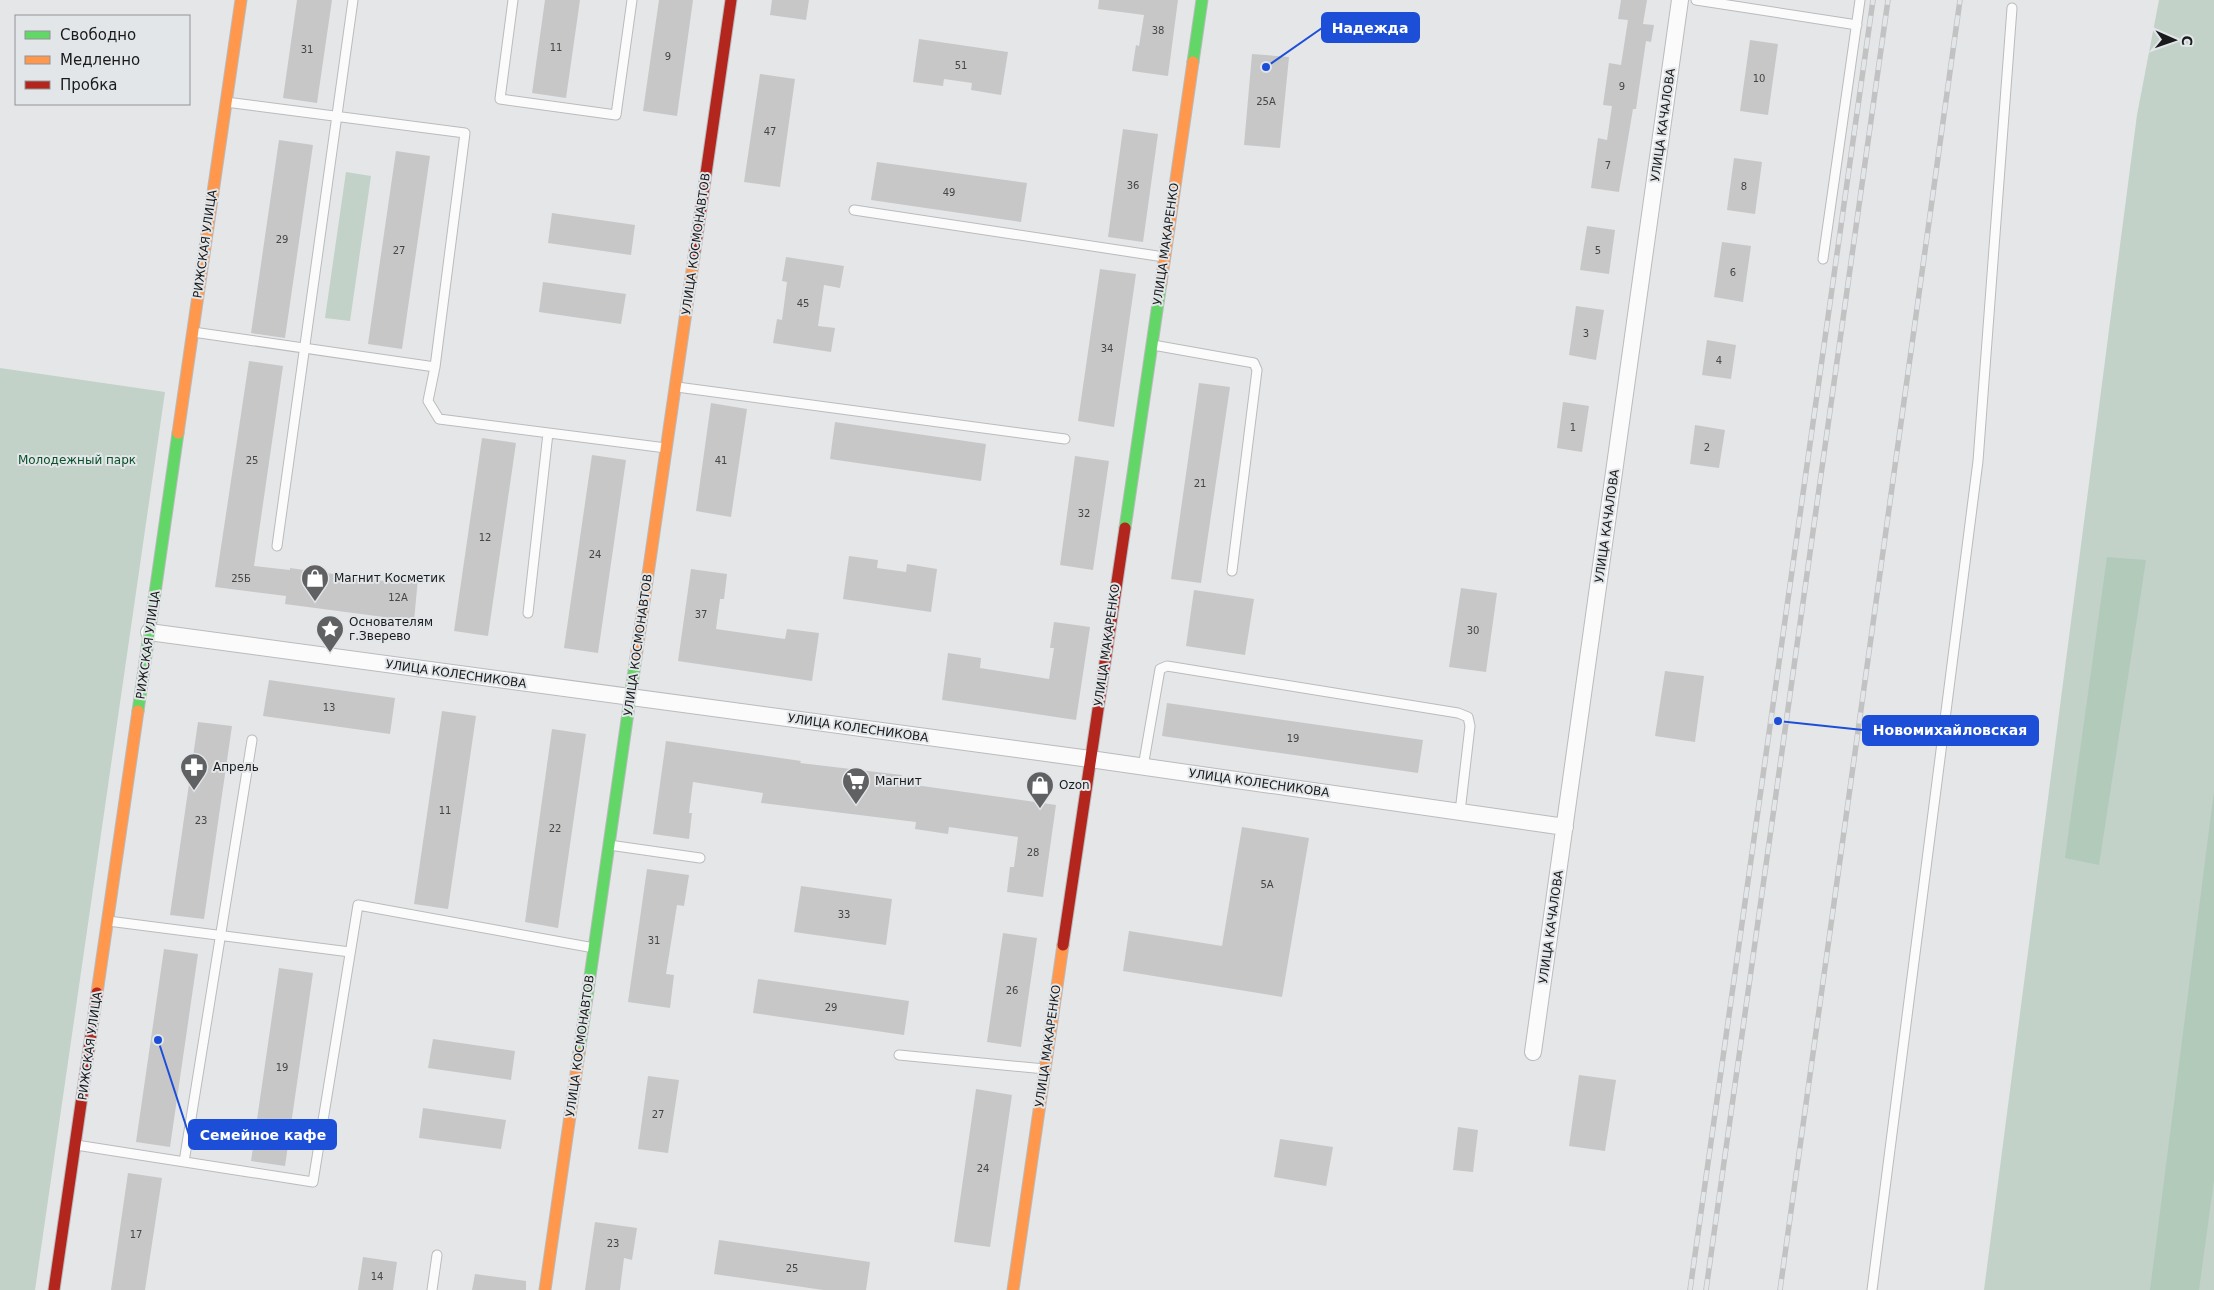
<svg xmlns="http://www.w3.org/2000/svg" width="2214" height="1290" font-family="'DejaVu Sans',sans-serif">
	<rect width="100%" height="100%" fill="#e4e6e8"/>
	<path fill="#c2d2c8" d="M2159,0H2214V1290H1984L2137,115Z
		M346,172L371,176L350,321L325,318Z
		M0,368L165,392L35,1290H0Z"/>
	<path fill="#b2caba" d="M2107,557L2146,560L2099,865L2065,858Z
		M2214,791V1180L2199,1290H2150Z"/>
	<path fill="#c7c7c8" d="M297,0H332L317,103L283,98Z
		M545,0H580L566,98L532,93Z
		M659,0H693L677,116L643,111Z
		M772,0H809L806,20L770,15Z
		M1099,0H1178L1168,76L1132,71L1136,45L1139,46L1144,15L1098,9Z
		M1621,0H1647L1643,24L1654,25L1651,42L1646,41L1636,109H1633L1619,192L1591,188L1598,138L1607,140L1612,106L1603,105L1609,63L1621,65L1628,20L1618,19Z
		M919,39L1008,52L1001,95L971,90L972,83L944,79L943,86L913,82Z
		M1750,40L1778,44L1768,115L1740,111Z
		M1252,54L1289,57L1280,148L1244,145Z
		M760,74L795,79L780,187L744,182Z
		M1123,129L1158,134L1143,242L1108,237Z
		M279,140L313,145L285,338L251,333Z
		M396,151L430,156L402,349L368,344Z
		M1734,158L1762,162L1755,214L1727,210Z
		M877,162L1027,183L1021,222L871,200Z
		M552,213L635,225L631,255L548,243Z
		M1587,226L1615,230L1609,274L1580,270Z
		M1722,242L1751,246L1743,302L1714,297Z
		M786,257L844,266L840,288L824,285L818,326L835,328L831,352L773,343L777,319L782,320L787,282L782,281Z
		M1100,269L1136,274L1114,427L1078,421Z
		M543,282L626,294L621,324L539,312Z
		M1576,306L1604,310L1596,360L1569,355Z
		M1707,340L1736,345L1731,379L1702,375Z
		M249,361L283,366L254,566L290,570V568L384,581L385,574L418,578L414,621L285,604L286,596L215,587Z
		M1199,383L1230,387L1201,583L1171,579Z
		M1563,402L1589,406L1582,452L1557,448Z
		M711,403L747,409L731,517L696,511Z
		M835,422L986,444L981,481L830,459Z
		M1695,425L1725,430L1719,468L1690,464Z
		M482,438L516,443L488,636L454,631Z
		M592,455L626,460L598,653L564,648Z
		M1075,456L1109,461L1093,570L1060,565Z
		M849,556L878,560L877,568L906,572L907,564L937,569L931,612L843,599Z
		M691,569L727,574L724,599H720L716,629L785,639L787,629L819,633L812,681L678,661Z
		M1461,588L1497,593L1486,672L1449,667Z
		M1194,590L1254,599L1245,655L1186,646Z
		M1054,622L1090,627L1076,720L942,700L948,653L981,658L980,668L1049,679L1054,648H1050Z
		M1665,671L1704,676L1695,742L1655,736Z
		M269,680L395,698L390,734L263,716Z
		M1167,703L1423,740L1418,773L1162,736Z
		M442,711L476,716L448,909L414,904Z
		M198,722L232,726L204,919L170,915Z
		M552,729L586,734L558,928L525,922Z
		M666,741L801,761L800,763L902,775L901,783L1056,805L1043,897L1007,892L1010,867H1014L1018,837L949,827L948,834L915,829L916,822L761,803L763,793L693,782L689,813H692L689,839L653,834Z
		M1242,827L1309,838L1282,997L1123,971L1129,931L1222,946Z
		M647,869L689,875L684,906L677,905L666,974L674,975L670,1008L628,1002Z
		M801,886L892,899L886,945L794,932Z
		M1003,933L1037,938L1021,1047L987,1042Z
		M164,949L198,954L170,1147L136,1142Z
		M279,968L313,973L285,1166L251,1161Z
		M758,979L909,1001L904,1035L753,1013Z
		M433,1039L515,1051L511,1080L428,1068Z
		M1579,1075L1616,1080L1605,1151L1569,1146Z
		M648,1076L679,1080L668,1153L638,1149Z
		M976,1089L1012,1095L990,1247L954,1242Z
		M423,1108L506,1120L501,1149L419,1138Z
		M1458,1127L1478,1130L1473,1172L1453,1170Z
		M1280,1139L1333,1147L1326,1186L1274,1177Z
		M128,1173L162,1178L145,1290H111Z
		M595,1222L637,1228L632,1260L624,1258L620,1290H585Z
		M719,1240L870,1262L866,1290H823L714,1274Z
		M363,1257L397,1262L393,1290H358Z
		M475,1274L526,1281V1290H472Z"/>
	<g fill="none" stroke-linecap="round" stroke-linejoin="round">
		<g stroke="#babbbd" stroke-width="11">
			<path id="lane" d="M513,0L500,99L616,115L632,0
				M1696,0L1857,25
				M226,102L465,133L435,367
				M854,210L1164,257
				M1823,259L1860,0
				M193,332L435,367L428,401L439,419L666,448
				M1153,345L1254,363L1257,370L1232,571
				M677,387L1065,439
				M277,546L353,0
				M528,613L548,433
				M1143,767L1160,669L1167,666L1458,713L1468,717L1470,726L1460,812
				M609,845L700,858
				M108,921L350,952
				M899,1055L1045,1069
				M76,1145L313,1182L358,905L594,948
				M184,1162L252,740
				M432,1290L437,1255
				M1872,1290L1978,461L2012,8"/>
		</g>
		<g stroke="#babbbd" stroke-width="18">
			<path id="street" d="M149,632L1090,759L1565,827
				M1533,1052L1680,0"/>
		</g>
		<g stroke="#babbbd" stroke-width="13">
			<path id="fast" d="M1193,62L1202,0
				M1125,528L1161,283
				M138,711L178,433
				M579,1053L636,657"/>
		</g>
		<g stroke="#babbbd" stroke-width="13">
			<path id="slow" d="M1161,283L1193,62
				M178,433L241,0
				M636,657L694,257
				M97,993L138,711
				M545,1290L579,1053
				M1013,1290L1063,945"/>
		</g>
		<g stroke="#babbbd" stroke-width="13">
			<path id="jam" d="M694,257L731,0
				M1063,945L1125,528
				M54,1290L97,993"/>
		</g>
		<use href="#lane" stroke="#fbfbfc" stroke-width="9"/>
		<use href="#street" stroke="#fbfbfc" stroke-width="16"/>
		<use href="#fast" stroke="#63d668" stroke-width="11"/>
		<use href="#slow" stroke="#ff974d" stroke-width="11"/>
		<use href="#jam" stroke="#b3261e" stroke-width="11"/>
		<g stroke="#c2c2c3" stroke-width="5.5">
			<path id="rail" d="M1690,1290L1873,0
				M1706,1290L1888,0
				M1780,1290L1960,0"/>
		</g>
		<use href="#rail" stroke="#e3e6e9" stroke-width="4" stroke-dasharray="11" stroke-linecap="butt"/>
	</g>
	<defs>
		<g id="shop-pin" transform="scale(1.4375)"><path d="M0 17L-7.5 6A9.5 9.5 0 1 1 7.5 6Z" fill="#606163" stroke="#e3e6e9"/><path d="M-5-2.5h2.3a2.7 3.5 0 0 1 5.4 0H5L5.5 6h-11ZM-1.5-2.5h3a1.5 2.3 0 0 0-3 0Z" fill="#fff"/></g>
		<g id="sight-pin" transform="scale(1.4375)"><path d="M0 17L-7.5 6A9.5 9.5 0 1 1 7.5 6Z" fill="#606163" stroke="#e3e6e9"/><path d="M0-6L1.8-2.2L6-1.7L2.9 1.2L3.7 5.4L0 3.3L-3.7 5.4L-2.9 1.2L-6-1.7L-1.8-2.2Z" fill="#fff"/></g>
		<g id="pharmacy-pin" transform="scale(1.4375)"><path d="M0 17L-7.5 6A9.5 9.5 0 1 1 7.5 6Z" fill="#606163" stroke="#e3e6e9"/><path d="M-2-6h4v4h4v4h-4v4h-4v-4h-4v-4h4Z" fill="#fff"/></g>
		<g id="supermarket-pin" transform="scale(1.4375)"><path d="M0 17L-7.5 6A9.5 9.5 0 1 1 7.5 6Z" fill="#606163" stroke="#e3e6e9"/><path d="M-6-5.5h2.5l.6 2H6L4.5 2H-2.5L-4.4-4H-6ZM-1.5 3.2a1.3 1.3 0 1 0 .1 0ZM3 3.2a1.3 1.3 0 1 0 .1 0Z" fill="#fff"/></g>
	</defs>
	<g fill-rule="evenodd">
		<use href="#shop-pin" x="315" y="578"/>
		<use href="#sight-pin" x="330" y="629"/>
		<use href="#pharmacy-pin" x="194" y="767"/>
		<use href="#supermarket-pin" x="856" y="781"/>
		<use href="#shop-pin" x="1040" y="785"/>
	</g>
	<g text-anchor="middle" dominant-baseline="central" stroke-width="4" stroke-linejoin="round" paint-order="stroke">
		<g font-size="10" fill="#444546">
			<text x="1158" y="30">38</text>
			<text x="556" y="47">11</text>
			<text x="307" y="49">31</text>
			<text x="668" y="56">9</text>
			<text x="961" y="65">51</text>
			<text x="1759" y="78">10</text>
			<text x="1622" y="86">9</text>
			<text x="1266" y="101">25А</text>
			<text x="770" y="131">47</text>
			<text x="1608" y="165">7</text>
			<text x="1133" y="185">36</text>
			<text x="1744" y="186">8</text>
			<text x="949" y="192">49</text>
			<text x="282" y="239">29</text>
			<text x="399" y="250">27</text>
			<text x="1598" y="250">5</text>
			<text x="1733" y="272">6</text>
			<text x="803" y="303">45</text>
			<text x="1586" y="333">3</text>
			<text x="1107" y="348">34</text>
			<text x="1719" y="360">4</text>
			<text x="1573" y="427">1</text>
			<text x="1707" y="447">2</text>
			<text x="252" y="460">25</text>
			<text x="721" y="460">41</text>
			<text x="1200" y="483">21</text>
			<text x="1084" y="513">32</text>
			<text x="485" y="537">12</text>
			<text x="595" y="554">24</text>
			<text x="241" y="578">25Б</text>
			<text x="398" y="597">12А</text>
			<text x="701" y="614">37</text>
			<text x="1473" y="630">30</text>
			<text x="329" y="707">13</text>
			<text x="1293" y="738">19</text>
			<text x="445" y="810">11</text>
			<text x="201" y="820">23</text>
			<text x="555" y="828">22</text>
			<text x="1033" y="852">28</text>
			<text x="1267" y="884">5А</text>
			<text x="844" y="914">33</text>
			<text x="654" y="940">31</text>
			<text x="1012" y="990">26</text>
			<text x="831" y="1007">29</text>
			<text x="282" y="1067">19</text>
			<text x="658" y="1114">27</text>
			<text x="983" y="1168">24</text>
			<text x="136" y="1234">17</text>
			<text x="613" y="1243">23</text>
			<text x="792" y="1268">25</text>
			<text x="377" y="1276">14</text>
		</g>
		<g font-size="12" fill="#191a1b" stroke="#e3e6e9">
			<text transform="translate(1663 125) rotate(-82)">УЛИЦА КАЧАЛОВА</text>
			<text transform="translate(205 244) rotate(-82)">РИЖСКАЯ УЛИЦА</text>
			<text transform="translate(696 244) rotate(-82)">УЛИЦА КОСМОНАВТОВ</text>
			<text transform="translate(1166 244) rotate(-82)">УЛИЦА МАКАРЕНКО</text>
			<text transform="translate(1607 526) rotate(-82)">УЛИЦА КАЧАЛОВА</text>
			<text transform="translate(148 645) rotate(-82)">РИЖСКАЯ УЛИЦА</text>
			<text transform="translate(638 645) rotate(-82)">УЛИЦА КОСМОНАВТОВ</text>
			<text transform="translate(1107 645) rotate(-82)">УЛИЦА МАКАРЕНКО</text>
			<text transform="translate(456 674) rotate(8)">УЛИЦА КОЛЕСНИКОВА</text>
			<text transform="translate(858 728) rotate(8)">УЛИЦА КОЛЕСНИКОВА</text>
			<text transform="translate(1259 783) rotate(8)">УЛИЦА КОЛЕСНИКОВА</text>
			<text transform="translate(1551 927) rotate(-82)">УЛИЦА КАЧАЛОВА</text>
			<text transform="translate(90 1046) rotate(-82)">РИЖСКАЯ УЛИЦА</text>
			<text transform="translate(580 1046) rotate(-82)">УЛИЦА КОСМОНАВТОВ</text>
			<text transform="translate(1048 1046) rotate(-82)">УЛИЦА МАКАРЕНКО</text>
		</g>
		<g font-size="12" fill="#075129" stroke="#e3e6e9">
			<text x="77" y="460">Молодежный парк</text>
		</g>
		<g font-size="12" fill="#191a1b" stroke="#e3e6e9" text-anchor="start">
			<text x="334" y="578">Магнит Косметик</text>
			<text x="349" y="622">Основателям<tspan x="349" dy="14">г.Зверево</tspan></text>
			<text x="213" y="767">Апрель</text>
			<text x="875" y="781">Магнит</text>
			<text x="1059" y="785">Ozon</text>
		</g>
	</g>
	<path fill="none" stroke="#1d4ed8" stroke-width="2" d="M1266 67L1322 28M1778 721L1863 730M158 1040L189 1135"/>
	<g fill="#1d4ed8" stroke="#e3e6e9" stroke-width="2">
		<circle cx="1266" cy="67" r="5"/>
		<circle cx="1778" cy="721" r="5"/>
		<circle cx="158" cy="1040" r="5"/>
	</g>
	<g fill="#1d4ed8" stroke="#1d4ed8" stroke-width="2">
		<rect x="1322" y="13" width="97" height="29" rx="5"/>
		<rect x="1863" y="716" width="175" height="29" rx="5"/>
		<rect x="189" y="1120" width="147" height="29" rx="5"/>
	</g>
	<g font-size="14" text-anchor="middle" font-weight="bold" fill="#fff">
		<text x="1370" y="33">Надежда</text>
		<text x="1950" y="735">Новомихайловская</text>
		<text x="263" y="1140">Семейное кафе</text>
	</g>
	<rect x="15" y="15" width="175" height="90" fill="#e3e6e9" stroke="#929497"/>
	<rect x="25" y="31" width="25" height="8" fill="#63d668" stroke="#929497"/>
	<text x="60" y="40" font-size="15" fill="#191a1b">Свободно</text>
	<rect x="25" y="56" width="25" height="8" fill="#ff974d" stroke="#929497"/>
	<text x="60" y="65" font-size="15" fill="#191a1b">Медленно</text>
	<rect x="25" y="81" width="25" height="8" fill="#b3261e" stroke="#929497"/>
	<text x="60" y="90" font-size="15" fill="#191a1b">Пробка</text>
	<g transform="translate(2174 40) rotate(92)" stroke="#e3e6e9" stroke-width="4" paint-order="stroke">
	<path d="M0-4L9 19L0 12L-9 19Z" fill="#191a1b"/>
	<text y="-8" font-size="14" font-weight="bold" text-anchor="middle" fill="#191a1b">С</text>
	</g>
</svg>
